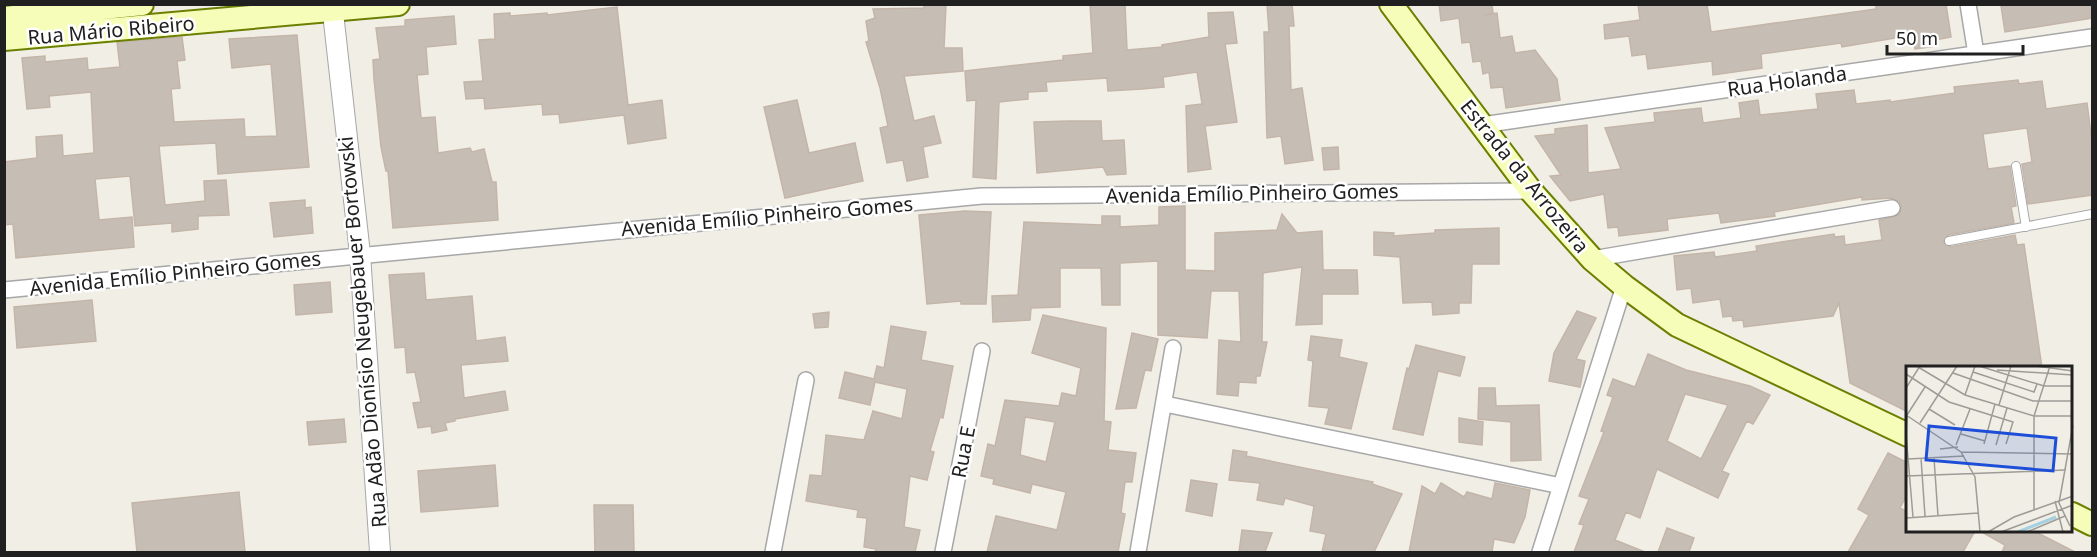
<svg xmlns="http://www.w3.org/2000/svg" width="2097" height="557" font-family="'Noto Sans',sans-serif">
	<rect width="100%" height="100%" fill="#f1eee6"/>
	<path fill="#c6beb5" stroke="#c4b5a8" stroke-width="1.5" fill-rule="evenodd" d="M924,4H946L944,48H962L963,71L904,76L914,121L934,116L941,143L923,147L928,177L907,181L903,160L887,163L880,128L888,126L880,88L866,42L869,41L866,21L875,18L873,9L924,8Z
		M1090,4H1125L1127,50L1162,47V45L1209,37L1208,13L1233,12L1237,43L1225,44L1237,122L1205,126L1211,169L1188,172L1186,106L1202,104L1197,72L1163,77L1164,87L1142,89L1108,91L1107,78L1046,82L1047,91L1028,92V99L999,102L996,179L973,177L976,100L967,101L965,71L1063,60V56L1093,53Z
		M1267,4H1292L1294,26H1289L1291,90L1302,88L1313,160L1285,164L1281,136L1267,138L1264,32H1269Z
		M1439,4H1492L1493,13L1484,15L1497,13L1500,38L1512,36L1515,53L1535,50L1557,79L1560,100L1506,108L1503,87L1491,88L1489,72L1483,74L1481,61L1473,62L1470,42L1462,43L1459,18L1441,21Z
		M1638,4H1707L1711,32L1876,9V4H1946L1951,37L1935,40L1936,46L1915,49L1913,35L1842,47L1841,43L1761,54L1762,68L1713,75L1712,61L1648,69L1646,54L1632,56L1629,36L1605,39L1604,25L1640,20Z
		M2014,4H2092V18L2005,32L2001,6Z
		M617,7L628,105L662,100L666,138L628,144L624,115L560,123L559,114L543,115L542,104L485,109L484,98L466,99L464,82L483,81L479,40L495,39L494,14L510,13V16L547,13V15Z
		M454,16L456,44L426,47L428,74L417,75L421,118L435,117L438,153L470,148L472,152L484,149L492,182H496L498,220L393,228L388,171H386L381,147L374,79L373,60L380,59L376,28L405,26V20Z
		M297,35L309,167L218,174L216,143L159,146L165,205L205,201L204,181L226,180L229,215L198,216V229L172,232V223L135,226L130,176L95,179L99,220L132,217L134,247L16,258L13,224L4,225V162L37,158L36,137L62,135L63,156L94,153L91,92L49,96L50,107L27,109L22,58L45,56V62L87,58L88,70L120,67L117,42L182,37L185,60L177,61L180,88L171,89L174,122L244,119L245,137L277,136L271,64L232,68L229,39Z
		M2018,80L2019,84L2042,81L2046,109L2087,103L2092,142V195L2028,204L2022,164L2032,162L2027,128L1983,134L1988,169L2010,166L2016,206L2011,207L2014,223L1948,235L1943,242L1950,247L2015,235L2017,245L2024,244L2042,368H1908V412L1850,383L1839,303L1833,316L1744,327L1743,320L1733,321L1732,316L1723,317L1720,299L1693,303L1691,288L1677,290L1674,256L1714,252L1715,257L1757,251L1756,246L1834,234L1835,237L1844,236L1845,245L1882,240L1879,220L1899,215L1902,207L1899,201L1891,198L1862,200V197L1774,212L1775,216L1721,223L1719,213L1667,219L1668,230L1619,236L1618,227L1608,228L1604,194L1570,201L1550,176L1561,175L1535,136L1555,134V129L1587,125L1588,173L1621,169L1605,128L1655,122L1654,113L1701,108L1703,123L1741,118L1739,103L1758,100L1760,115L1818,109L1816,94L1854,90L1856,104L1890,100V102L1955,93L1954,87Z
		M797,100L809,153L855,143L863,181L785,198L764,107Z
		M1069,121H1101L1102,141L1124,140L1126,174L1107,175L1103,167L1037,173L1034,122Z
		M1338,147L1339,169L1324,170L1322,148Z
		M305,200V208L311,207L313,233L274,237L270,203Z
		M1185,206V270L1215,271V233L1277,230L1282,214L1297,233L1322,231L1323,270H1357L1358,294H1322V324L1296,325L1302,267L1263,273L1262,342H1267L1260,376H1256V383L1239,382L1238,396L1217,394L1219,340L1241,342L1239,291H1211L1207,338L1158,335V261L1120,263V305H1102L1101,268H1060V307L1031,308L1030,320L993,322L992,296L1018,295L1024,222L1102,225V216H1120V227L1159,225V207Z
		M965,211L991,212L986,304H961V301L927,304L919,215Z
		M1499,228V264H1472L1471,303H1459V313L1433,315L1432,302L1403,303L1400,257L1374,255V232L1394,233L1393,236L1435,233V230Z
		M424,273L426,300L472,296L476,341L505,337L508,361L461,365L464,398L505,391L508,410L455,419V421L445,423L447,430L432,433L431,426L418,428L413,403L421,402L415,372L407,373L405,347L395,348L389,275Z
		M330,282L332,312L296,315L294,285Z
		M92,300L96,341L17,348L14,307Z
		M1577,311L1596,318L1576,359L1585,361L1580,387L1549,381L1554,353Z
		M829,312L828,327L815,328L813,314Z
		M1043,315L1106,328L1104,421L1111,422L1108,450L1136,453L1132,482H1125L1121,513L1125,514L1118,552H987L996,516L1057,530L1066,492L1032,484L1030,493L993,484L994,479L981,476L988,444L995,446L1005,400L1059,406L1062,393L1076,396L1081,368L1032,353ZM1025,417L1055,422L1046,462L1020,455Z
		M891,326L926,332L921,360L953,366L943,418L940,417L930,451L934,452L927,480L910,476L904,527L920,530L915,552H875L876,549L864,547L867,518L857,517L858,510L806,501L810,475L822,476L826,435L864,440L873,411L902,419L907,389L875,382L870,405L839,398L845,372L874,379L877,366L884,368Z
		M1132,333L1158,339L1151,371L1145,370L1136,408L1116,409Z
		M1311,336L1342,340L1339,357L1367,363L1351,429L1325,424L1329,408L1309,406L1313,361L1308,360Z
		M1416,345L1465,357L1460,376L1438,371L1423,435L1393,429L1407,368L1409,369Z
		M1648,354L1686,370L1750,386L1770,395L1753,424L1747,421L1722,471L1729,474L1718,498L1657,469L1640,518L1626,512L1615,540L1645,552H1574L1584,525L1579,524L1589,499L1579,496L1604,432L1601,431L1613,397L1607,395L1613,379L1635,387ZM1685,394L1728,405L1701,459L1667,441Z
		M1479,388H1495L1496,406L1539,405L1541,460L1511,461V422L1478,419Z
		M1459,418L1483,422L1482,445L1459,442Z
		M344,419L346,442L309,445L307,422Z
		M1233,450L1247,452L1246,456L1373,482L1372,484L1402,494L1374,552H1322L1326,534L1310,531L1314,506L1285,498L1283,505L1257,500L1260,483L1229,480Z
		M1888,453L1908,463V493L1900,508L1908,512V531H1975L1963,552H1848L1869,515L1858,509Z
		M495,465L498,506L421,512L418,471Z
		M1191,480L1217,484L1212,516L1186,511Z
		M1441,483L1464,497L1467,492L1492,499L1495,483L1530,490L1525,517L1514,543L1494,539L1492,552H1409L1422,486L1435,494Z
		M239,492L245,552H137L132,503Z
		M594,505H633L634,552H595Z
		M1667,528L1694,538L1689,552H1658Z
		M1242,530L1272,533L1265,552H1239Z
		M1980,531H2034L2075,552H2002L2005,545Z"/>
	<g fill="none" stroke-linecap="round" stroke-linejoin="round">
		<g stroke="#a7a7a7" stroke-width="10">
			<path id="service" d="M2016,166L2026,227
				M1949,241L2092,214"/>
		</g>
		<g stroke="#a7a7a7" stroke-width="18">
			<path id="minor" d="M1968,4L1976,54
				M1482,125L2092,37
				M1592,259L1892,208
				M4,290L982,196L1531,191
				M1165,404L1561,486
				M773,552L806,380
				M943,552L982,351
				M1138,552L1173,348
				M1540,552L1624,286"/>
		</g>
		<g stroke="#a7a7a7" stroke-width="22">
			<path id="tertiary" d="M332,4L360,254L380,552"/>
		</g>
		<g stroke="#6b7f00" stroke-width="26">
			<path id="secondary" d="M1391,4L1531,191L1592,259L1624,286L1677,325L1908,435
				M4,18L142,4
				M4,39L398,4
				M2072,514L2092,524"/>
		</g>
		<use href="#service" stroke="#fff" stroke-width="8"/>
		<use href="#minor" stroke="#fff" stroke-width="15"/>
		<use href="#tertiary" stroke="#fff" stroke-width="20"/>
		<use href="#secondary" stroke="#f6fdb9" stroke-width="22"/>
	</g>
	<g text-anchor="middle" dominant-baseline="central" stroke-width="5" stroke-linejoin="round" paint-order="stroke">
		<g font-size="20" fill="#202020" stroke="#fff">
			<text transform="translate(111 30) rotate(-5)">Rua Mário Ribeiro</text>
			<text transform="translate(1787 81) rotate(-8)">Rua Holanda</text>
			<text transform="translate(1525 176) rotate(51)">Estrada da Arrozeira</text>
			<text transform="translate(1252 193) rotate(-1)">Avenida Emílio Pinheiro Gomes</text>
			<text transform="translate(767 216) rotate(-5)">Avenida Emílio Pinheiro Gomes</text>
			<text transform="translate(175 273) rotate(-6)">Avenida Emílio Pinheiro Gomes</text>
			<text transform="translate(362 332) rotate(-95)">Rua Adão Dionísio Neugebauer Bortowski</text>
			<text transform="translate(963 452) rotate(-79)">Rua E</text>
		</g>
	</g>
	<g transform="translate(1906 366)">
		<rect width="166" height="166" fill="#f1eee6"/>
		<path fill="none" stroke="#a5d0e1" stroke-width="3" d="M112,166L150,151"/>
		<path fill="none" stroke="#9d9c97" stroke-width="1.5" d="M73,0L138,20H167M130,0L167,5M12,1L59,29L128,50H167M91,4L167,9M67,6L128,26L131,18M47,7L127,35H167M0,8L43,36L107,56L100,78M0,22L14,0M59,29L69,0M93,39L105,0M23,43L49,59M0,49L55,86L69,111L74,166M1,49L19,21M14,57L51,0M0,68L7,151M0,68L1,49M55,68L79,75M78,78L89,38M50,79L64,43M90,79L101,42M34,83L52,81M55,86L167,88M15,92L19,150M28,92L32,150M2,93L58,90M0,110L160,104M149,135L157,166M128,143V50L144,0M0,152L72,147M164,160L153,137L167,59M82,166L108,151L167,130M95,166L167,139M121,166L159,150"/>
		<path fill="#1d4ed8" fill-opacity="0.15" stroke="#1d4ed8" stroke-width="3" d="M23,60L150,72L147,105L20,94Z"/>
		<rect width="166" height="166" fill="none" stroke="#202020" stroke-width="3"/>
	</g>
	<rect width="2097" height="557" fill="none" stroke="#202020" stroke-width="12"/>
	<path d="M1887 45v9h136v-9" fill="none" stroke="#202020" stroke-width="3"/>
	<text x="1896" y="45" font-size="18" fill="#202020" stroke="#ffffff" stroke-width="4.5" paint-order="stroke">50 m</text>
</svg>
